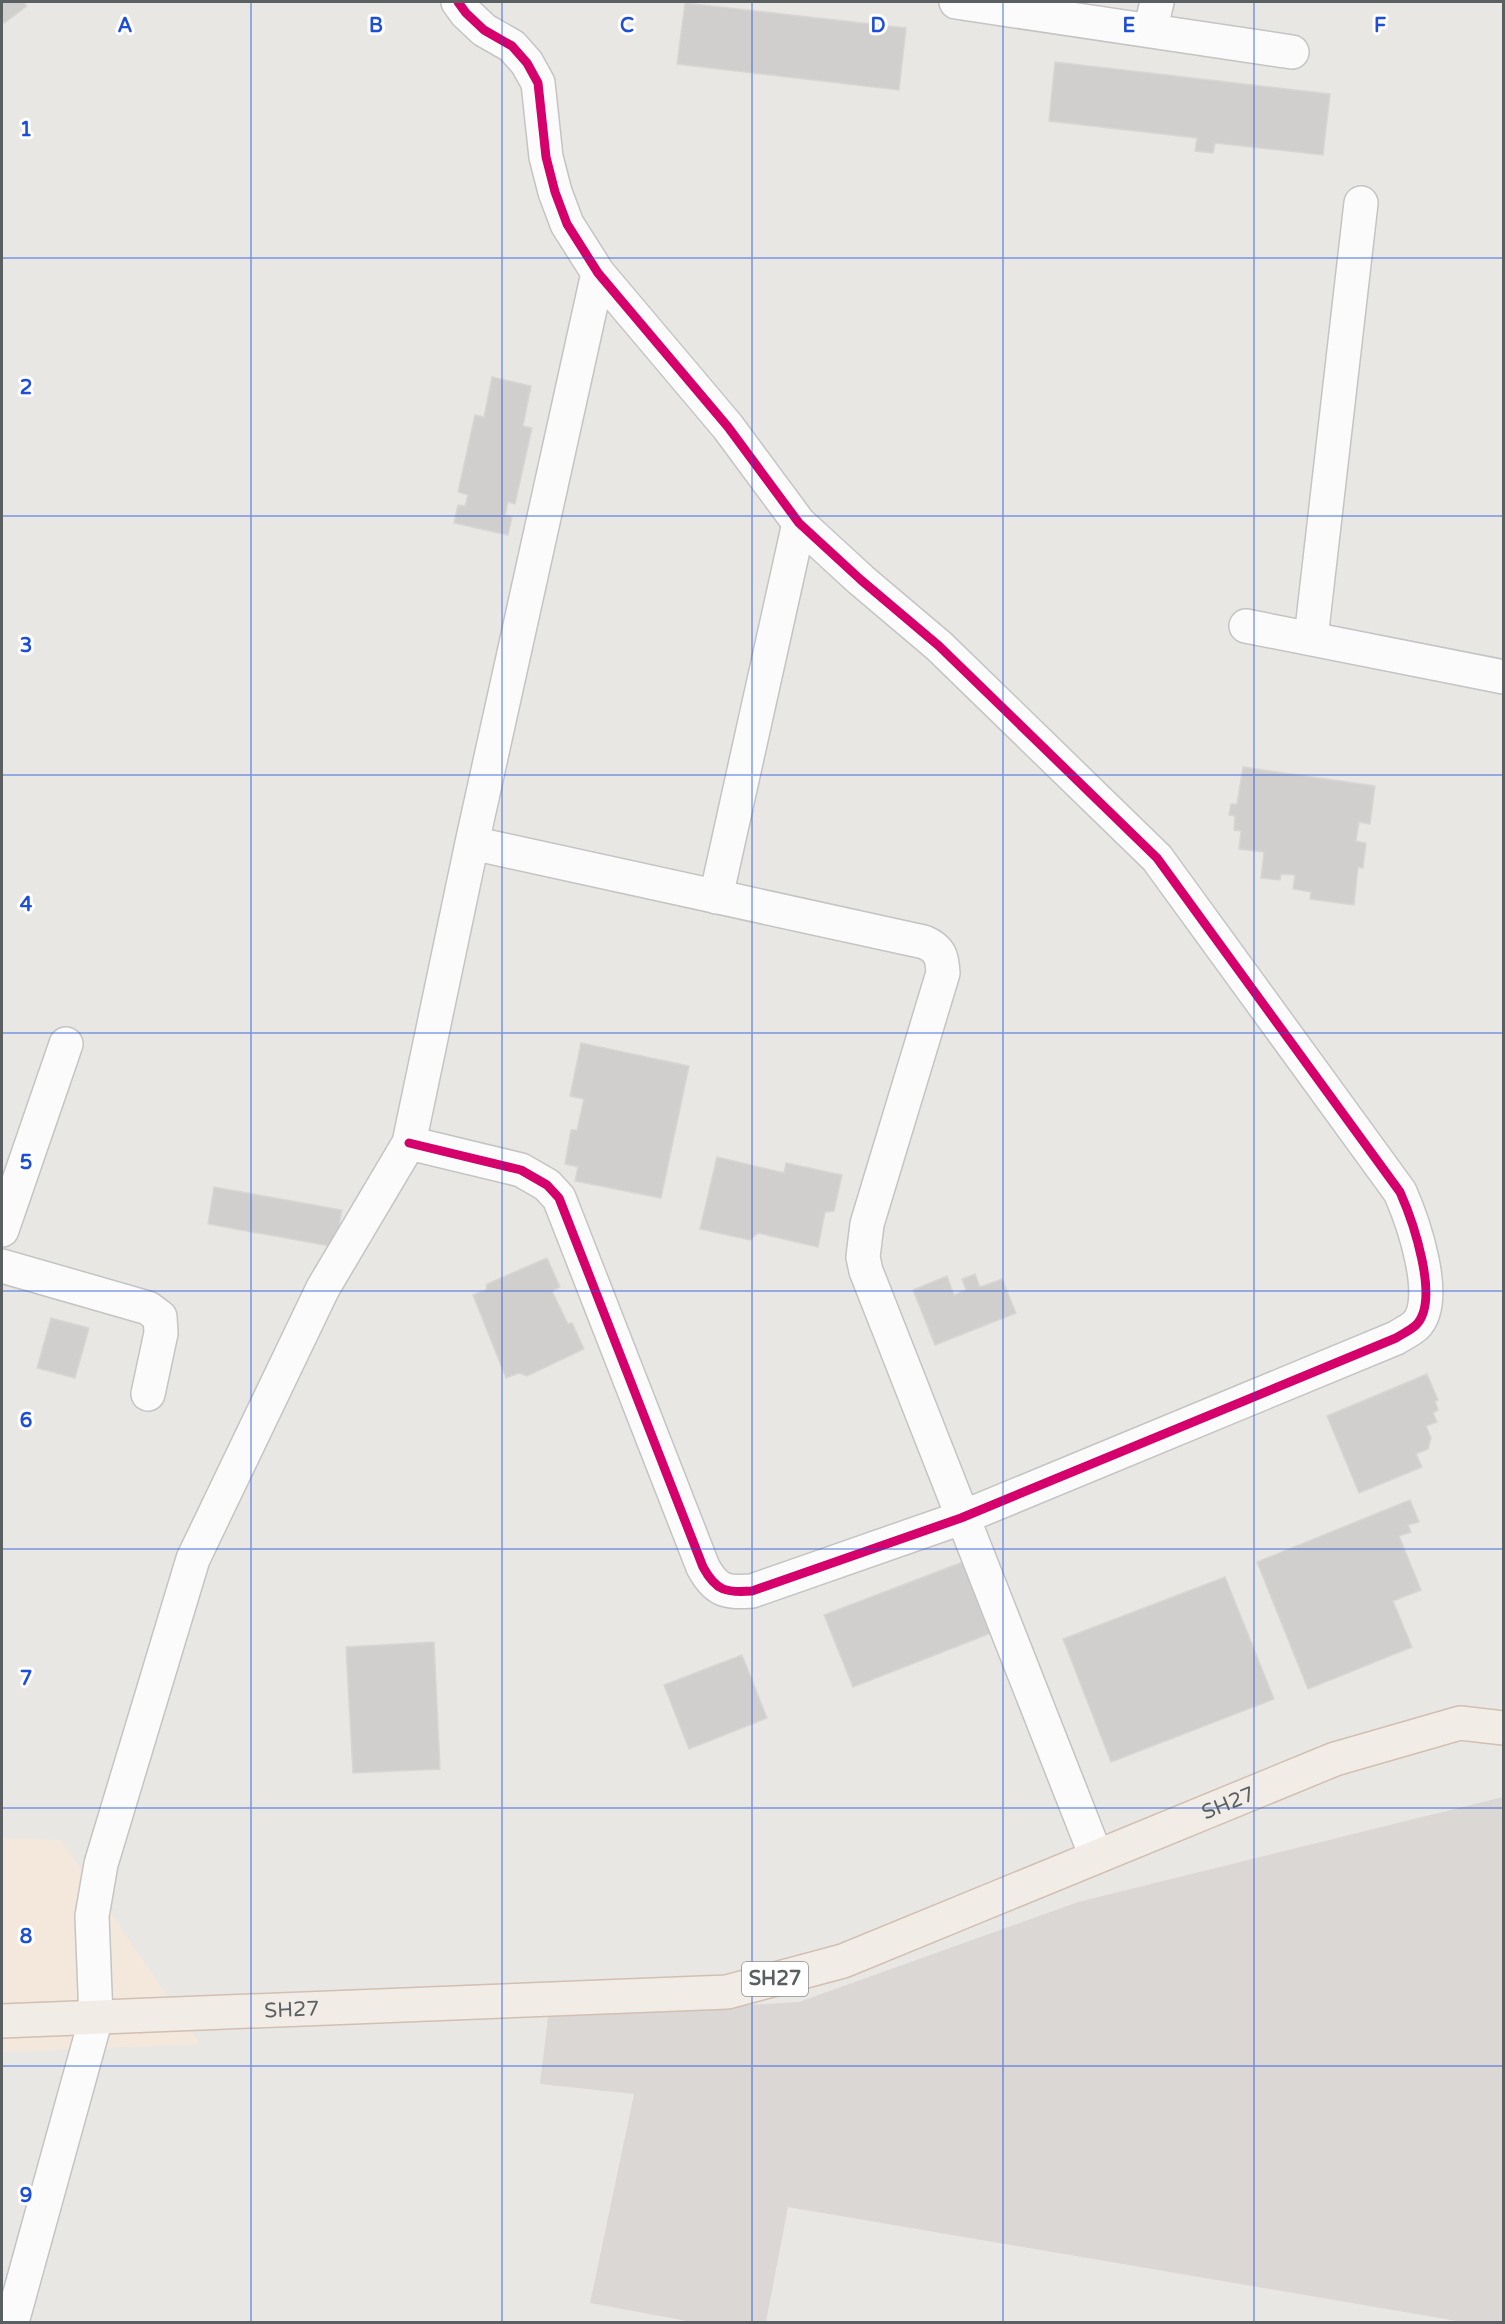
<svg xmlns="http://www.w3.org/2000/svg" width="1505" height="2324" font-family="'Varela Round',sans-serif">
	<rect width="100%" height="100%" fill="#e9e7e4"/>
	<path fill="#f4e8dc" d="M2,1838L61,1840L200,2044L2,2052Z"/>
	<path fill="#dbd7d5" d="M1503,1797V2322H1463L788,2207L766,2322H692L590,2303L634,2094L540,2084L548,2017L799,2002L1078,1902Z"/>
	<path fill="#d1cfce" stroke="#d8d6d4" stroke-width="1.5" d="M2,2H23L27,6L4,23L2,19Z
		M685,3L906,28L899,90L677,64Z
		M1055,62L1330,94L1323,155L1215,143L1213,153L1195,151L1197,138L1049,121Z
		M492,377L531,386L523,426L532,428L515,504L508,502L505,515L512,517L508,535L454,523L458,505L465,506L468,495L458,492L475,415L484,417Z
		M1243,767L1375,786L1370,824L1359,822L1356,841L1366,843L1363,868L1358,867L1354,905L1310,899L1311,892L1293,889L1295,875L1281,874L1280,880L1261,878L1264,852L1239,849L1241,831L1234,830L1235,816L1229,815L1231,804H1237Z
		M581,1043L689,1066L661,1198L575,1181L578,1167L565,1164L571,1130H577L584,1099L570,1096Z
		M717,1157L784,1173L786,1163L842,1175L834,1211L825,1212L818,1247L758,1233L750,1240L700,1229Z
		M214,1187L342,1210L335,1247L208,1224Z
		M547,1258L560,1287L552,1291L568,1324L572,1323L584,1349L527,1376L519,1373L506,1378L473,1295L486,1290L487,1284Z
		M975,1274L980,1287L1002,1279L1016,1313L935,1345L913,1290L947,1276L954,1295L966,1290L962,1279Z
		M51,1318L89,1328L75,1378L37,1368Z
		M1427,1374L1438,1400L1435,1401L1438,1410L1433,1413L1437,1422L1426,1426L1431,1438L1428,1449L1416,1454L1422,1467L1359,1493L1327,1416Z
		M1410,1500L1419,1522L1408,1525L1411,1532L1399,1536L1421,1590L1393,1601L1412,1647L1308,1689L1257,1562Z
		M963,1562L991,1633L853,1687L824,1615Z
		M1225,1577L1274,1699L1111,1762L1063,1639Z
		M434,1642L440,1769L353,1773L346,1647Z
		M742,1655L767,1718L689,1749L664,1685Z"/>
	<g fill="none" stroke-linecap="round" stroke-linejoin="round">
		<g stroke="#c4c4c4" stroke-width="36">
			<path id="minor" d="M956,2L1292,52
				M1150,31L1157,2
				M1246,626L1504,677
				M1311,638L1361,203
				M472,843L924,942C940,949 942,956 943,973L867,1224L863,1257L866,1271L1096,1856
				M716,897L799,523
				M409,1143L521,1170L547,1185L559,1198L703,1567C716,1591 726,1593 752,1591L961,1518L1396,1338C1402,1334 1411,1330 1416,1325C1441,1300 1412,1219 1400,1192L1157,858L939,646L861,580L799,523L728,427L598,273L567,224L555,192L546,157L538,83L527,63L512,46L484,30L466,13L458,2
				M2,1230L66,1044
				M2,1266L148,1308L160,1317L161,1333L148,1394
				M12,2322L96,2018L92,1916L101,1864L193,1559L323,1288L409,1143L472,843L598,273"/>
		</g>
		<g stroke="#d1bfb2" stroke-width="36">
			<g id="major">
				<path id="s1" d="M2,2021L727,1992L843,1961L1335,1759L1460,1723L1504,1728"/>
			</g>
		</g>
		<use href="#minor" stroke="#fcfbfb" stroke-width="33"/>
		<use href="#major" stroke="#f2ece6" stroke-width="33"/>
		<g stroke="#fff" stroke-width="13">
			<path id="cycleway" d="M409,1143L521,1170L547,1185L559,1198L703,1567C716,1591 726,1593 752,1591L961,1518L1396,1338C1402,1334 1411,1330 1416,1325C1441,1300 1412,1219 1400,1192L1157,858L939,646L861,580L799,523L728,427L598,273L567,224L555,192L546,157L538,83L527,63L512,46L484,30L466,13L458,2"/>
		</g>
		<use href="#cycleway" stroke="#d6006c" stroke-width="9"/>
	</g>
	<path fill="none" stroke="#1d4ed8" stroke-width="1.5" stroke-opacity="0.55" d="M251,2V2322M502,2V2322M752,2V2322M1003,2V2322M1254,2V2322M2,258H1504M2,516H1504M2,775H1504M2,1033H1504M2,1291H1504M2,1549H1504M2,1808H1504M2,2066H1504"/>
	<g text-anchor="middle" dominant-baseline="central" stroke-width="6" stroke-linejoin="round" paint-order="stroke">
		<rect fill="#fff" stroke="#8c9091" stroke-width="1.5" x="742" y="1962" width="66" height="34" rx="4.5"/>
		<g font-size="20" font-weight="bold" fill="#5a6062">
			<text x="775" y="1979">SH27</text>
		</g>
		<g font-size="21" fill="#5a6062" stroke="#fff">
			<text stroke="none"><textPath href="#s1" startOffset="1262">SH27</textPath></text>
			<text stroke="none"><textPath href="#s1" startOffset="290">SH27</textPath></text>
		</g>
	</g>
	<g font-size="20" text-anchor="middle" font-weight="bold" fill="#1d4ed8" stroke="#fff" stroke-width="6" stroke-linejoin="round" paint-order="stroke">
		<text x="125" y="32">A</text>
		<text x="376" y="32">B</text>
		<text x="627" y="32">C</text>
		<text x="878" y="32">D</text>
		<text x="1129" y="32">E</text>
		<text x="1380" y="32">F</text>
		<text x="26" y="136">1</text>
		<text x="26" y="394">2</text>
		<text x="26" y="652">3</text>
		<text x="26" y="911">4</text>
		<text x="26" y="1169">5</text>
		<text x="26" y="1427">6</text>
		<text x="26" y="1685">7</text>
		<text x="26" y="1943">8</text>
		<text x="26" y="2202">9</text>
	</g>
	<rect width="1505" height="2324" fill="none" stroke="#5a6062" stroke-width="6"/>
</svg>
